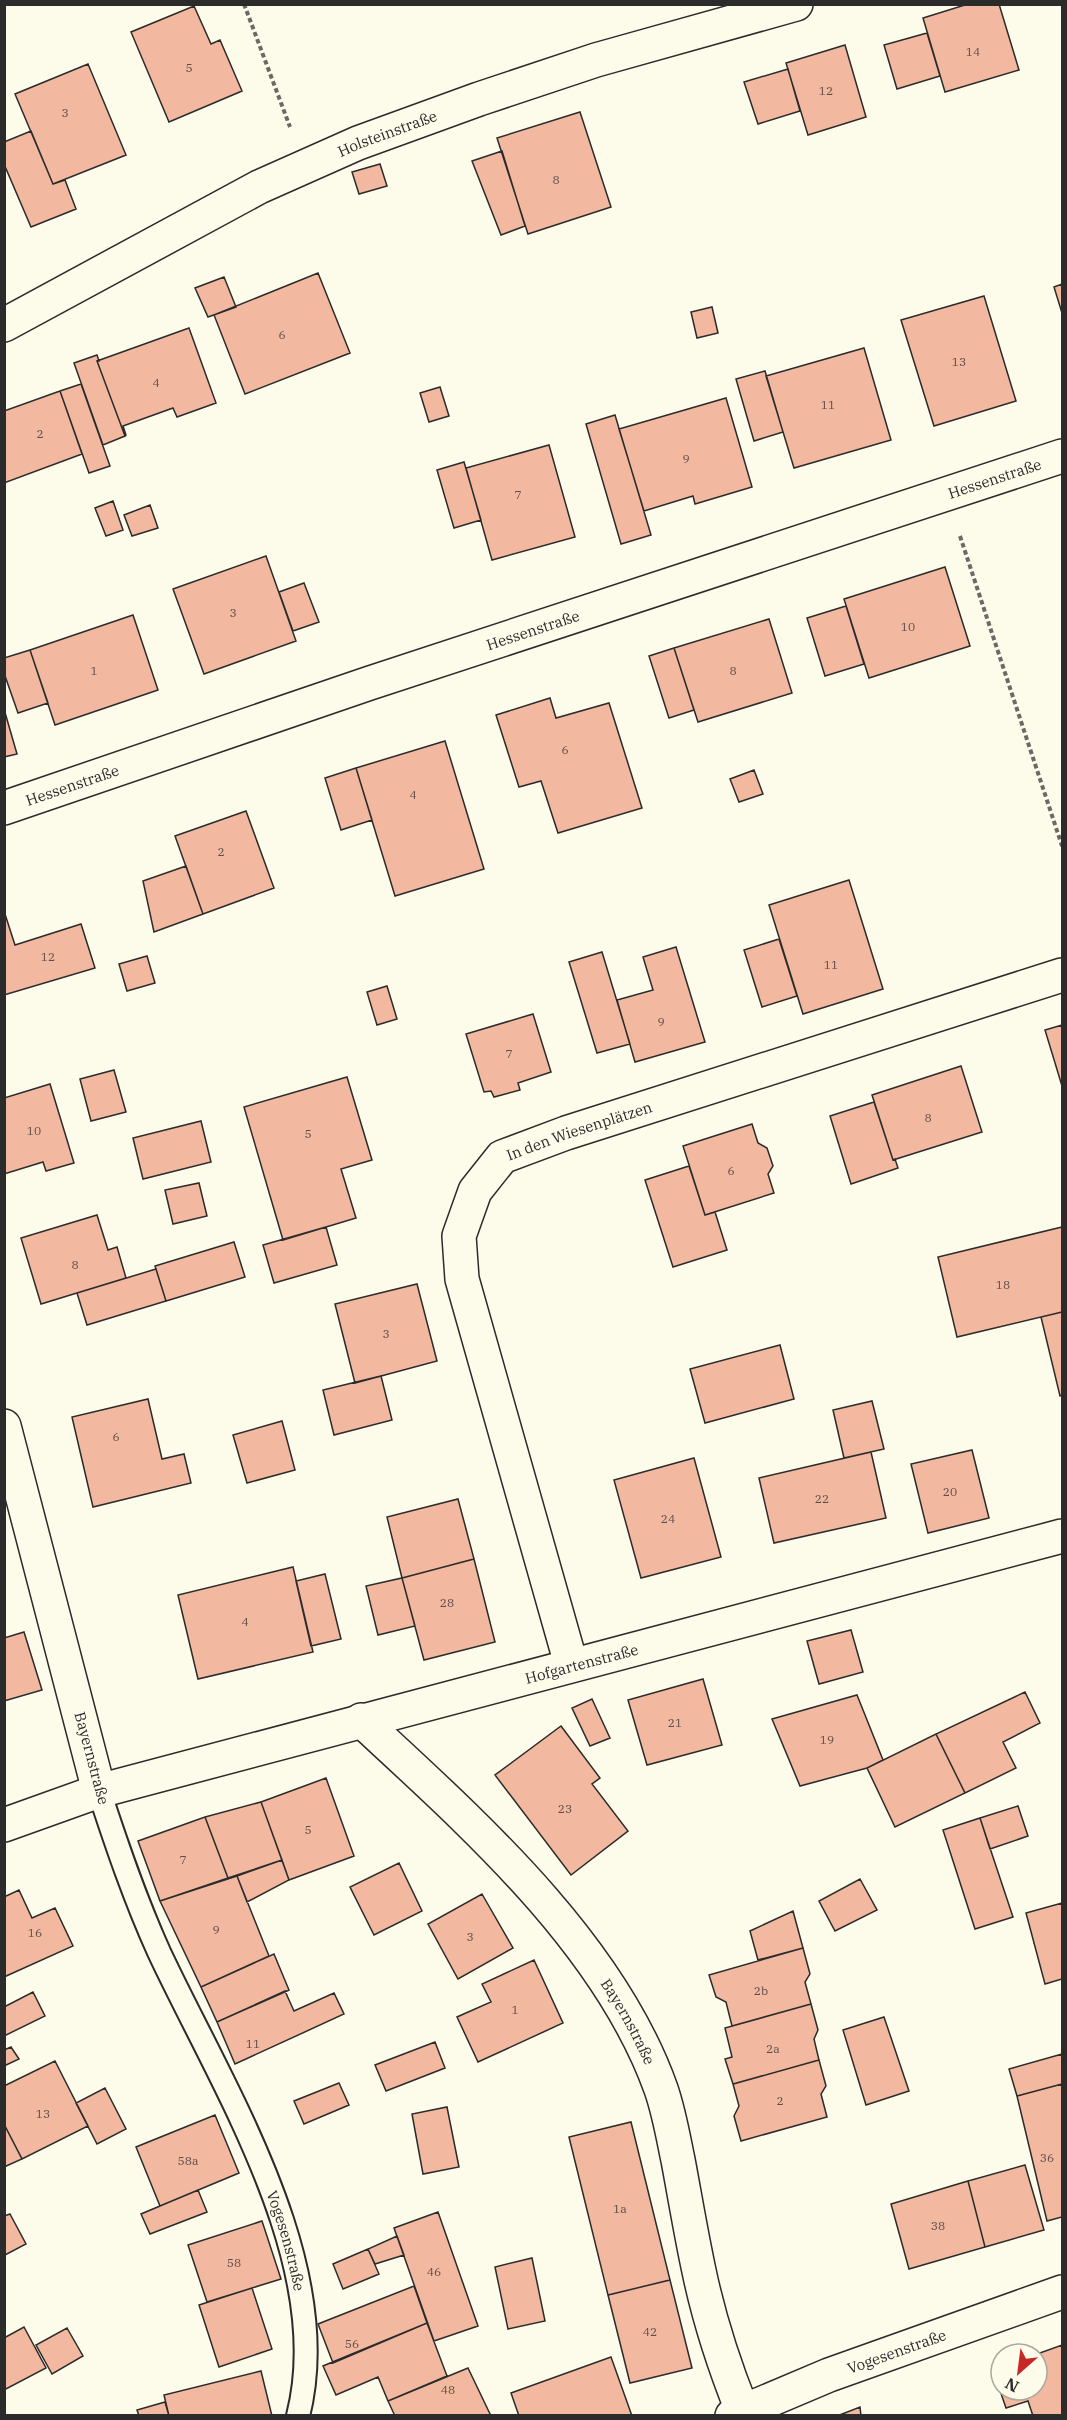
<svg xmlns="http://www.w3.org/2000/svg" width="1067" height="2420" font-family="'IBM Plex Serif',serif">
	<rect width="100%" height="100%" fill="#fdfbea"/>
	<path fill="#f2b8a0" stroke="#2b2b2b" stroke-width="1.5" d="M968,4H999L1019,70L945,92L923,18Z
		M194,6L211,44L220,40L242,91L169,122L131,32Z
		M927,33L940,76L897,89L884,45Z
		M845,45L866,117L808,135L786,63Z
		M88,64L126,155L53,184L15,94Z
		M788,69L800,111L758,124L744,82Z
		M580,112L611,207L528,234L497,138Z
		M31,131L53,184L65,180L76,209L31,227L4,164V142Z
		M502,151L525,226L501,235L472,161Z
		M380,164L387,186L359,194L352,172Z
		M318,273L350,353L245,394L214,315Z
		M224,277L236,307L208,317L195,288Z
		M1062,284V313L1054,287Z
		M984,296L1016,401L934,426L901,320Z
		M712,307L718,333L697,338L691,312Z
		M189,328L216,403L177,417L173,408L123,426L126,435L125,436L97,361Z
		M864,348L891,440L794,468L766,376Z
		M97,355L99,361H97L125,436L103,445L74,363Z
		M765,371L783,432L754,441L736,379Z
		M81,384L110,466L89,473L60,391Z
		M440,387L449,416L429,422L420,393Z
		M60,391L82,454L4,483V411Z
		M726,398L752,487L695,504L693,496L644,511L619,429Z
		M615,415L651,535L621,544L586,424Z
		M549,445L575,537L492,560L466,468Z
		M464,462L481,520L454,528L437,470Z
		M113,501L123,530L106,536L95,508Z
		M150,505L158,528L132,536L124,515Z
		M266,556L296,641L204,674L173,589Z
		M945,567L970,646L869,678L844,599Z
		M304,583L319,622L293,631L279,592Z
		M846,606L864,664L825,676L807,618Z
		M133,615L158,690L55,725L30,650Z
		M769,619L792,693L698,722L674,648Z
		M674,648L694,710L669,718L649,656Z
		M30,650L48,703L18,713L4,673V658Z
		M550,698L556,718L609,703L642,808L558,833L541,781L519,787L496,715Z
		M4,709L17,754L4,757Z
		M445,741L484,869L395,896L356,768Z
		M356,768L372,820L341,830L325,778Z
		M754,770L763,794L739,802L730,779Z
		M246,811L274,888L203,914L175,836Z
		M186,866L203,914L154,932L143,881Z
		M849,880L883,989L803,1014L769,905Z
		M4,911L15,945L81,924L95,968L4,995Z
		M779,939L797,996L762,1007L744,950Z
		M676,947L705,1042L635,1062L617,1000L653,990L643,957Z
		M602,952L630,1044L597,1053L569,962Z
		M147,956L155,983L127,991L119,964Z
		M387,986L397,1019L377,1025L367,992Z
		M533,1014L551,1072L518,1083L520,1090L494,1097L491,1091L484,1092L466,1034Z
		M1062,1025V1086L1045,1030Z
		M961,1066L982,1132L893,1160L872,1095Z
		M114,1070L126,1112L91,1121L80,1079Z
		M347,1077L372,1160L341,1169L356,1218L283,1240L244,1107Z
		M50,1084L74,1163L46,1171L43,1162L4,1174V1098Z
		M874,1102L893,1160L895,1159L898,1168L851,1184L830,1116Z
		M201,1121L211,1162L143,1179L133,1138Z
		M752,1124L758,1143L767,1148L773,1166L768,1174L774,1193L705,1215L683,1146Z
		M689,1166L705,1215L715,1212L727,1250L673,1267L645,1180Z
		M199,1183L207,1216L173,1224L165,1190Z
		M97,1215L108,1250L117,1247L126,1278L41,1304L21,1238Z
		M326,1227L337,1265L274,1283L263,1245Z
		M1062,1227V1312L957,1337L938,1257Z
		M234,1242L245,1277L166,1301L155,1266Z
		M156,1269L166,1301L87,1325L77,1293Z
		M417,1284L437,1361L355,1383L335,1304Z
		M1062,1312V1395L1060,1396L1041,1317Z
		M780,1345L794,1399L705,1423L690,1369Z
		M381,1376L392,1420L334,1435L323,1390Z
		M148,1399L162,1459L184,1454L191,1483L93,1507L72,1417Z
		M872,1401L884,1449L844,1458L833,1410Z
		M282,1421L295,1470L247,1483L233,1435Z
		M972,1450L989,1518L928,1533L911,1464Z
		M871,1452L886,1518L774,1543L759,1478Z
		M694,1458L721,1557L641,1578L614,1480Z
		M458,1499L474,1559L402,1578L387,1517Z
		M474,1559L495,1642L424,1660L402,1578Z
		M293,1567L313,1652L198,1679L178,1595Z
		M325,1574L341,1639L311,1646L296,1581Z
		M402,1578L415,1626L378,1635L366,1586Z
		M851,1630L863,1672L819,1684L807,1641Z
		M24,1632L42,1690L4,1701V1638Z
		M703,1679L722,1745L647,1765L628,1700Z
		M1025,1692L1040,1723L1003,1742L1016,1768L965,1793L936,1734Z
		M857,1695L883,1760L867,1768L800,1786L772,1719Z
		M592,1699L610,1738L590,1746L572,1708Z
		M561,1726L600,1778L592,1784L628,1831L571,1875L495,1775Z
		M936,1734L965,1793L895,1827L867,1768Z
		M326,1778L354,1856L289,1880L261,1802Z
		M261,1802L282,1860L228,1878L205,1817Z
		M1018,1806L1028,1836L990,1849L980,1818Z
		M205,1817L228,1878L160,1901L138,1841Z
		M980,1818L1013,1917L975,1929L943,1830Z
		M282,1860L289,1880L247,1902L237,1876Z
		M399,1863L422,1911L374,1935L350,1887Z
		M237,1876L269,1956L201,1987L160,1901Z
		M860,1879L877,1910L835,1931L819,1901Z
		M19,1890L32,1918L55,1908L73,1946L4,1977V1897Z
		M482,1894L513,1948L458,1979L428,1924Z
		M1062,1903V1979L1045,1984L1026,1913Z
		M793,1911L803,1948L758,1960L750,1931Z
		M803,1948L810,1974L805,1982L811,2004L732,2026L726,2002L716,1997L709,1975Z
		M274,1954L289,1990L217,2022L201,1987Z
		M534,1960L563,2023L478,2062L457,2017L491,2002L482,1984Z
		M285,1991L294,2011L334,1993L344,2014L235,2064L217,2022Z
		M33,1992L45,2016L4,2036V2007Z
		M811,2004L818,2030L814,2039L819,2060L733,2084L725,2059L732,2057L725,2028Z
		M884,2017L909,2091L866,2105L843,2030Z
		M435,2042L445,2068L386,2091L375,2065Z
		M11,2047L19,2059L4,2066V2050Z
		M1062,2054V2084L1017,2096L1009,2069Z
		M819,2060L826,2086L821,2094L827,2117L741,2141L734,2116L739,2106L733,2084Z
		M55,2061L88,2126L22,2159L4,2124V2086Z
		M339,2083L349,2105L304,2124L294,2101Z
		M1062,2084V2217L1047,2221L1017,2096Z
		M105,2088L126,2129L97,2144L76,2103Z
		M447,2107L459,2167L423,2174L412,2114Z
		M215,2115L239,2173L160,2206L136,2147Z
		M631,2122L670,2280L608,2295L569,2137Z
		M4,2124L22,2159L4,2167Z
		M1025,2165L1044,2230L985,2247L968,2181Z
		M968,2181L985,2247L909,2269L891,2204Z
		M198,2190L207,2212L150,2234L141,2214Z
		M438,2212L478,2326L434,2341L394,2228Z
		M10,2214L26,2244L5,2255L4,2216Z
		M262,2221L281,2279L207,2302L188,2245Z
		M397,2236L404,2255L375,2264L368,2249Z
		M368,2249L379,2274L343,2289L333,2264Z
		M532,2258L545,2321L508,2329L495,2267Z
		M670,2280L692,2368L630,2383L608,2295Z
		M414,2286L427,2323L333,2363L318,2324Z
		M252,2288L272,2349L219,2367L199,2305Z
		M427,2323L447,2376L388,2401L378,2377L336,2395L323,2366Z
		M24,2327L46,2368L4,2390V2338Z
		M67,2328L83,2356L52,2374L36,2345Z
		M1062,2345V2416H1033L1028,2401L1006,2408L993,2370L1001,2367V2390H1037V2354Z
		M611,2357L632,2416H519L511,2393Z
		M468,2368L491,2416H395L388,2401Z
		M261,2371L272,2416H169L164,2395Z
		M165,2402L169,2416H139L137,2410Z
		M860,2407L861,2416H837Z"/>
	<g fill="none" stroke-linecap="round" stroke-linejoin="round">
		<g stroke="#2b2b2b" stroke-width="26">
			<g id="lane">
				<path id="s1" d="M99,1791C117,1846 135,1899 159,1952C221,2085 337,2264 298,2416"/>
			</g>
		</g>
		<g stroke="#2b2b2b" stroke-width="36">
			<g id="street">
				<path id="s2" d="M4,325L259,187L358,143L479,99L596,60L796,4"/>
				<path id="s3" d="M4,808L370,683L1062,456"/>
				<path d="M4,1426L99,1791"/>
				<path id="s4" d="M571,1664L462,1279L459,1236L475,1191L502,1157L566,1133L1062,975"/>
				<path id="s5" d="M361,1720C472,1823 609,1943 661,2089C669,2112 673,2136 678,2160C685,2197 691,2234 699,2271C709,2319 724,2365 742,2410"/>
				<path id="s6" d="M4,1825L99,1791L1062,1536"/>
			</g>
		</g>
		<g stroke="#2b2b2b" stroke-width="36">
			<g id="primary">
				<path id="s7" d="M732,2416L829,2375L1062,2292"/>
			</g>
		</g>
		<path stroke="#6a6964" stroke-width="4" stroke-dasharray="4.5 3" stroke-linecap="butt" d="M244,4L290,127
			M960,536L1062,846"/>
		<use href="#lane" stroke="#fdfbea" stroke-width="22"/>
		<use href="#street" stroke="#fdfbea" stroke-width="33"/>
		<use href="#primary" stroke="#fdfbea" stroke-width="33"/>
	</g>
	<g text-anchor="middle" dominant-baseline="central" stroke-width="4.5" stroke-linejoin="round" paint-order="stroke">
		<g font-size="12" fill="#5d4e48">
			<text x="973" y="51">14</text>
			<text x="189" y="67">5</text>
			<text x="826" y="90">12</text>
			<text x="65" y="112">3</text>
			<text x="556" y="179">8</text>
			<text x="282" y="334">6</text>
			<text x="959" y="361">13</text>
			<text x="156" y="382">4</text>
			<text x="828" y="404">11</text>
			<text x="40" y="433">2</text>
			<text x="686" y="458">9</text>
			<text x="518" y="494">7</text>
			<text x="233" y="612">3</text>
			<text x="908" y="626">10</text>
			<text x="94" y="670">1</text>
			<text x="733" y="670">8</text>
			<text x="565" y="749">6</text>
			<text x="413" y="794">4</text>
			<text x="221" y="851">2</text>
			<text x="48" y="956">12</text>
			<text x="831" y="964">11</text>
			<text x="661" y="1021">9</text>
			<text x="509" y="1053">7</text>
			<text x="928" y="1117">8</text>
			<text x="34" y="1130">10</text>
			<text x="308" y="1133">5</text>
			<text x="731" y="1170">6</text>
			<text x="75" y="1264">8</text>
			<text x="1003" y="1284">18</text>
			<text x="386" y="1333">3</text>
			<text x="116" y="1436">6</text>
			<text x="950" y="1491">20</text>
			<text x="822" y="1498">22</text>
			<text x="668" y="1518">24</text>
			<text x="447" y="1602">28</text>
			<text x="245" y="1621">4</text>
			<text x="675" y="1722">21</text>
			<text x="827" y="1739">19</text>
			<text x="565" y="1808">23</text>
			<text x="308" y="1829">5</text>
			<text x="183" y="1859">7</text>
			<text x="216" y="1929">9</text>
			<text x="35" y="1932">16</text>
			<text x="470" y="1936">3</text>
			<text x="761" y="1990">2b</text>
			<text x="515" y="2009">1</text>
			<text x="253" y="2043">11</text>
			<text x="773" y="2048">2a</text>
			<text x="780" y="2100">2</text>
			<text x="43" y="2113">13</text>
			<text x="1047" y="2157">36</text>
			<text x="188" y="2160">58a</text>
			<text x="620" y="2208">1a</text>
			<text x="938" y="2225">38</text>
			<text x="234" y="2262">58</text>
			<text x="434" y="2271">46</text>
			<text x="650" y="2331">42</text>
			<text x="352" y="2343">56</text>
			<text x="448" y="2389">48</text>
		</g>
		<g font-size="15" fill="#2b2b2b" stroke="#fdfbea">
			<text stroke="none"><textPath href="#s2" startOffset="429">Holsteinstraße</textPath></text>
			<text stroke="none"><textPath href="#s3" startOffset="1044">Hessenstraße</textPath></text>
			<text stroke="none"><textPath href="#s3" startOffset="558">Hessenstraße</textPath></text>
			<text stroke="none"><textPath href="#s3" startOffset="72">Hessenstraße</textPath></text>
			<text stroke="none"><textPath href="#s4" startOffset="616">In den Wiesenplätzen</textPath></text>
			<text stroke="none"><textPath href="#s6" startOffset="600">Hofgartenstraße</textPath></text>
			<text transform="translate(92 1758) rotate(75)">Bayernstraße</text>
			<text stroke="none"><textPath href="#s5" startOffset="405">Bayernstraße</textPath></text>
			<text stroke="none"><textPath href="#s1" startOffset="488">Vogesenstraße</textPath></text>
			<text stroke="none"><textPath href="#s7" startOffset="177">Vogesenstraße</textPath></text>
		</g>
	</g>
	<rect width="1067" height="2420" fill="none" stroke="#2b2b2b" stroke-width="12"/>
	<g transform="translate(1019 2372) rotate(208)"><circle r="28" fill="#fdfbea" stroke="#a9a89e" stroke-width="1.5"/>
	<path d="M0-4.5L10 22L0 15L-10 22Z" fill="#c62828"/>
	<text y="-9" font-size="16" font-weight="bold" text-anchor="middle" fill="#2b2b2b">N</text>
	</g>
</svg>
